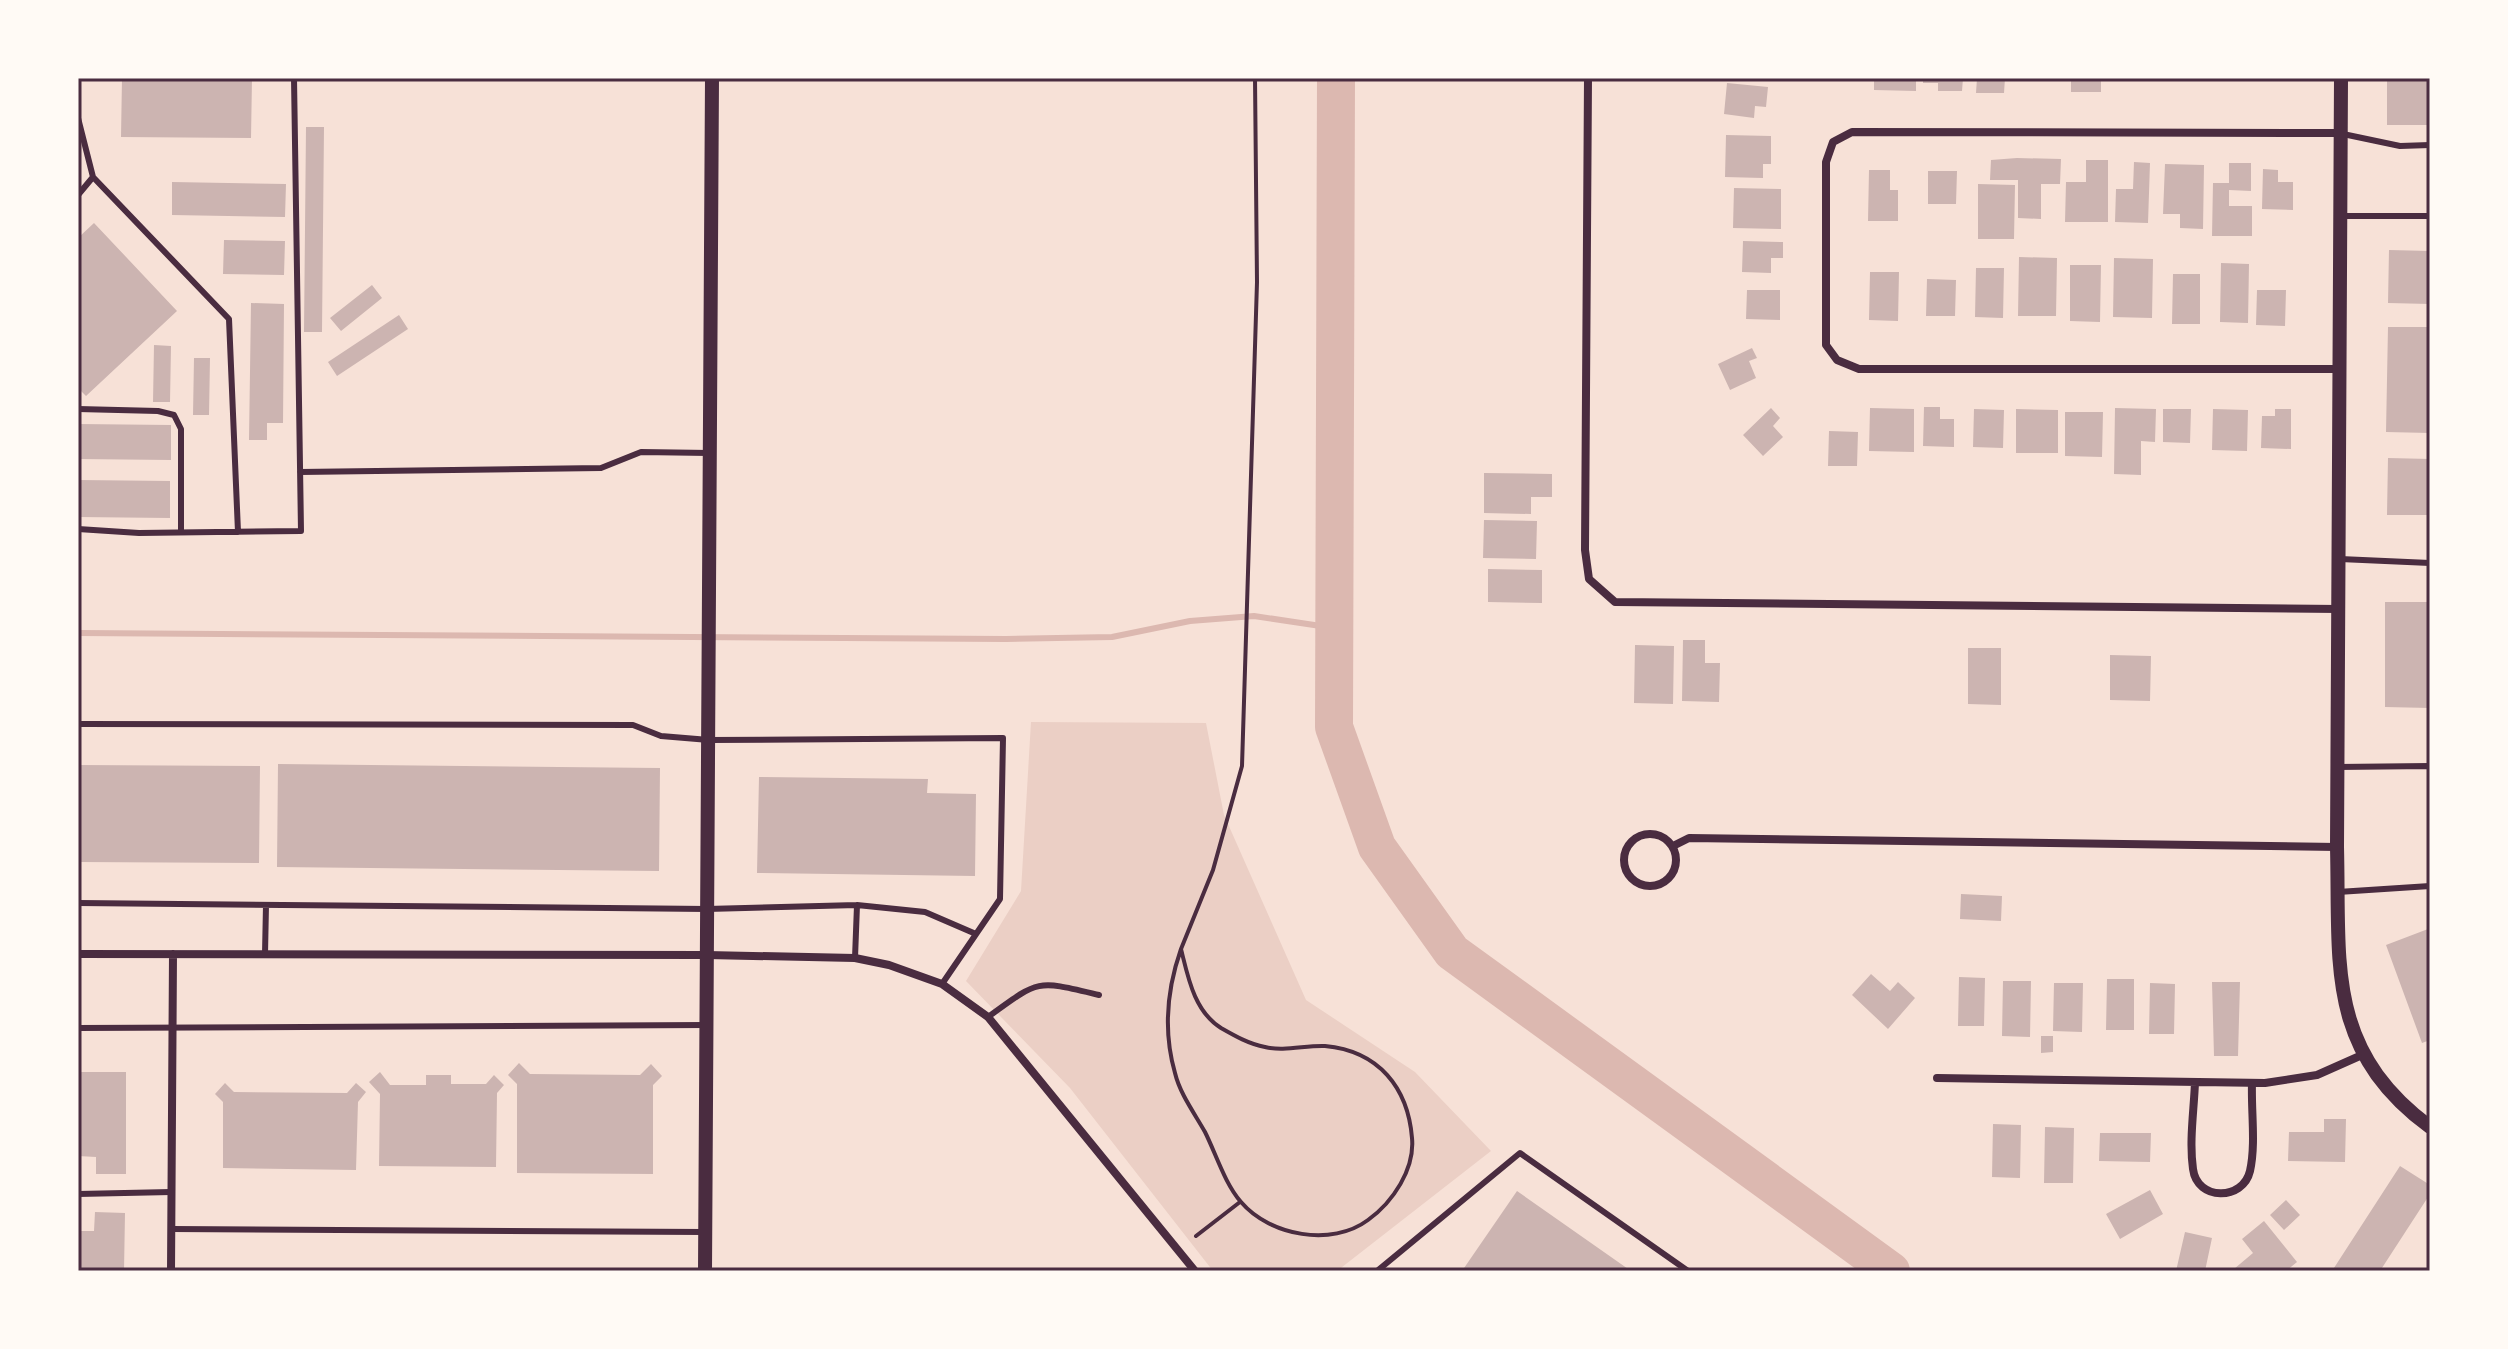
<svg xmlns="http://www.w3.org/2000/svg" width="2508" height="1349" font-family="Roboto,sans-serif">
	<rect width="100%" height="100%" fill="#f7e1d7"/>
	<path fill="#ebcfc5" d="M1031,722L1206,723L1224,815L1306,1000L1415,1072L1491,1151L1337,1271H1213L1070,1088L966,981L1021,891Z"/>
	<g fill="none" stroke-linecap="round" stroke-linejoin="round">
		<path stroke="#dcb8b0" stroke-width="6" d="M78,633L1006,639L1112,637L1190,621L1254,616L1334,628"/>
		<path stroke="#dcb8b0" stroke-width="38" d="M1336,78L1334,727L1377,847L1452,952L1891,1271"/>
	</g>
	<path fill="#ccb4b1" d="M122,78H252L251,138L121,137Z
		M1874,78H1916V91L1874,90Z
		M1923,78H1963L1962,91H1938V83H1923Z
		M1977,78H2005L2004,93H1976Z
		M2071,78H2101V92H2071Z
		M2387,78H2427V125H2387Z
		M1727,83L1768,87L1766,107L1755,106L1754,118L1724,114Z
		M306,127H324L322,332H304Z
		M1726,135L1771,136V164H1763V178L1725,177Z
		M2017,158L2061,159L2060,184H2041V219L2018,218V180H1990L1991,160Z
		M2086,160H2108V222H2065L2066,182H2086Z
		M2134,162L2150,163L2148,223L2115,222L2116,189H2133Z
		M2229,163H2251V191L2229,190V206H2252V236H2212L2213,183H2229Z
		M2165,164L2204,165L2203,229L2180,228V214H2163Z
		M2263,169L2278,170V182H2293V210L2262,209Z
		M1869,170H1890V190H1898V221H1868Z
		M1928,171H1957L1956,204H1928Z
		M172,182L286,184L285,217L172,215Z
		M1978,184L2015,185L2014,239H1978Z
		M1734,188L1781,189V229L1733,228Z
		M94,223L177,311L86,396L78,388V238Z
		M224,240L285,241L284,275L223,274Z
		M1743,241L1783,242V258H1771V273L1742,272Z
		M2389,250L2430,251V304L2388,303Z
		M2019,257L2057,258L2056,316H2018Z
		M2114,258L2153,259L2152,318L2113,317Z
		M2221,263L2249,264L2248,323L2220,322Z
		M2070,265H2101L2100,322L2070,321Z
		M1976,268H2004L2003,318L1975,317Z
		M1870,272H1899L1898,321L1869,320Z
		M2173,274H2200V324H2172Z
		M1927,279L1956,280L1955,316H1926Z
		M372,285L382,298L341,331L330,318Z
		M1747,290H1780V320L1746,319Z
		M2257,290H2286L2285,326L2256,325Z
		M251,303L284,304L283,423H267V440H249Z
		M399,315L408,329L337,376L328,362Z
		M2388,327H2430V433L2386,432Z
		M154,345L171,346L170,402H153Z
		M1752,348L1757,358L1749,361L1756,378L1730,390L1718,364Z
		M194,358H210L209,415H193Z
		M1924,407H1940V419H1954V447L1923,446Z
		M1771,408L1780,418L1773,426L1783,437L1763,456L1743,435Z
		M1870,408L1914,409V452L1869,451Z
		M2115,408L2156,409L2155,442L2141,441V475L2114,474Z
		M1974,409L2004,410L2003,448L1973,447Z
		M2016,409L2058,410V453H2016Z
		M2163,409H2191L2190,443L2163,442Z
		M2213,409L2248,410L2247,451L2212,450Z
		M2275,409H2291V449L2261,448L2262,416H2275Z
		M2065,412H2103L2102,457L2065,456Z
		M78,424L171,425V460L78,459Z
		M1829,431L1858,432L1857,466H1828Z
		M2388,458L2430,459V515H2387Z
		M1484,473L1552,474V497H1531V514L1484,513Z
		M78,480L170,481V518L78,517Z
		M1484,520L1537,521L1536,559L1483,558Z
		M1488,569L1542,570V603L1488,602Z
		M2385,602H2430V708L2385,707Z
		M1683,640H1705V663H1720L1719,702L1682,701Z
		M1635,645L1674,646L1673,704L1634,703Z
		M1968,648H2001V705L1968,704Z
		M2110,655L2151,656L2150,701L2110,700Z
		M278,764L660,768L659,871L277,867Z
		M78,765L260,766L259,863L78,862Z
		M759,777L928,779L927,793L976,794L975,876L757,873Z
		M1961,894L2002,896L2001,921L1960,919Z
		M2428,929L2430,1040L2422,1043L2386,945Z
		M1871,974L1890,991L1898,982L1915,998L1888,1029L1852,995Z
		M1959,977L1985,978L1984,1026H1958Z
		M2107,979H2134V1030H2106Z
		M2003,981H2031L2030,1037L2002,1036Z
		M2212,982H2240L2238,1056H2214Z
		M2054,983H2083L2082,1032L2053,1031Z
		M2150,983L2175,984L2174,1034H2149Z
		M2041,1036H2053V1052L2041,1053Z
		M519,1063L530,1074L640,1075L651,1064L662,1076L653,1085V1174L517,1173V1084L508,1075Z
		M78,1072H126V1174H96V1157L78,1156Z
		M380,1072L390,1085H426V1075H451V1084H486L494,1075L504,1085L497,1093L496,1167L379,1166L380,1094L369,1082Z
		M225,1083L234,1092L347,1093L356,1083L366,1092L358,1102L356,1170L223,1168V1102L215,1094Z
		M2324,1119H2346L2345,1162L2288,1161L2289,1132H2324Z
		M1993,1124L2021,1125L2020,1178L1992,1177Z
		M2045,1127L2074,1128L2073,1183H2044Z
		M2100,1133H2151L2150,1162L2099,1161Z
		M2400,1166L2430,1185V1194L2380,1271H2332Z
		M2150,1190L2163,1214L2120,1239L2106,1214Z
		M1517,1191L1631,1271H1462Z
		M2286,1200L2300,1215L2284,1230L2270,1215Z
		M95,1212L125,1213L124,1271H78V1231H94Z
		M2264,1221L2297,1262L2286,1271L2266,1268L2236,1271L2234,1269L2253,1253L2242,1239Z
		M2185,1232L2212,1238L2205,1271H2176Z"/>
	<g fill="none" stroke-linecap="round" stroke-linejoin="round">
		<path stroke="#4a2c40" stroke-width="4" d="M1181,949L1213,870L1242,766L1257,282L1255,78
			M1181,949C1188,977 1194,1011 1221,1028C1235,1036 1249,1044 1265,1047C1284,1052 1306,1045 1325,1046C1379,1051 1408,1088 1412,1138C1415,1169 1393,1202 1368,1220C1332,1247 1270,1236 1241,1202C1225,1184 1216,1154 1205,1132C1195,1114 1180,1094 1175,1073C1163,1031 1167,989 1181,949Z
			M1196,1236L1240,1202"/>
		<path stroke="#4a2c40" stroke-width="6" d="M78,118L93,177L78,195
			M2343,134L2400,146L2430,145
			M93,177L229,319L238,532
			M2342,216H2430
			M78,409L158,411L174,415L181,429V532
			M300,472L601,468L641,452L709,453
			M78,529L139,533L301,531L294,78
			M2340,559L2430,563
			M78,724L633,725L661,736L709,740L1003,738L1000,899L942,984
			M2337,767L2430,766V774
			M2338,892L2430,886
			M78,903L707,909L857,905L925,912L976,934
			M265,954L266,905
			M855,958L857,905
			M988,1017C1040,979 1036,980 1099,995
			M78,1028L707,1025
			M78,1194L171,1192
			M171,1229L705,1232
			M1377,1271L1520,1153L1688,1271"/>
		<path stroke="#4a2c40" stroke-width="8" d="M1588,78L1585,550L1589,579L1615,602L2339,609
			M2341,369H1859L1837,360L1826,345V162L1833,142L1852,132L2341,133
			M1624 860a26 26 0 1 1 52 0a26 26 0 1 1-52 0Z
			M1673,846L1689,838L2337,847
			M78,954L707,955L855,958L889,965L942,984L988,1017L1195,1271
			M1937,1078L2265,1083L2317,1075L2362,1055
			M2195,1082C2194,1110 2189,1141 2193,1169C2197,1201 2243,1201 2250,1171C2256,1144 2251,1111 2252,1083
			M171,1271L173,954"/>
		<path stroke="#4a2c40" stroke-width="14" d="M2341,78L2337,847C2340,964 2325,1049 2430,1127
			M705,1271L712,78"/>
	</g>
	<rect width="2508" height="1349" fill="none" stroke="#fffaf5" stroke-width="160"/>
	<rect x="80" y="80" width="2348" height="1189" fill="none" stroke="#4a2c40" stroke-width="3"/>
</svg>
